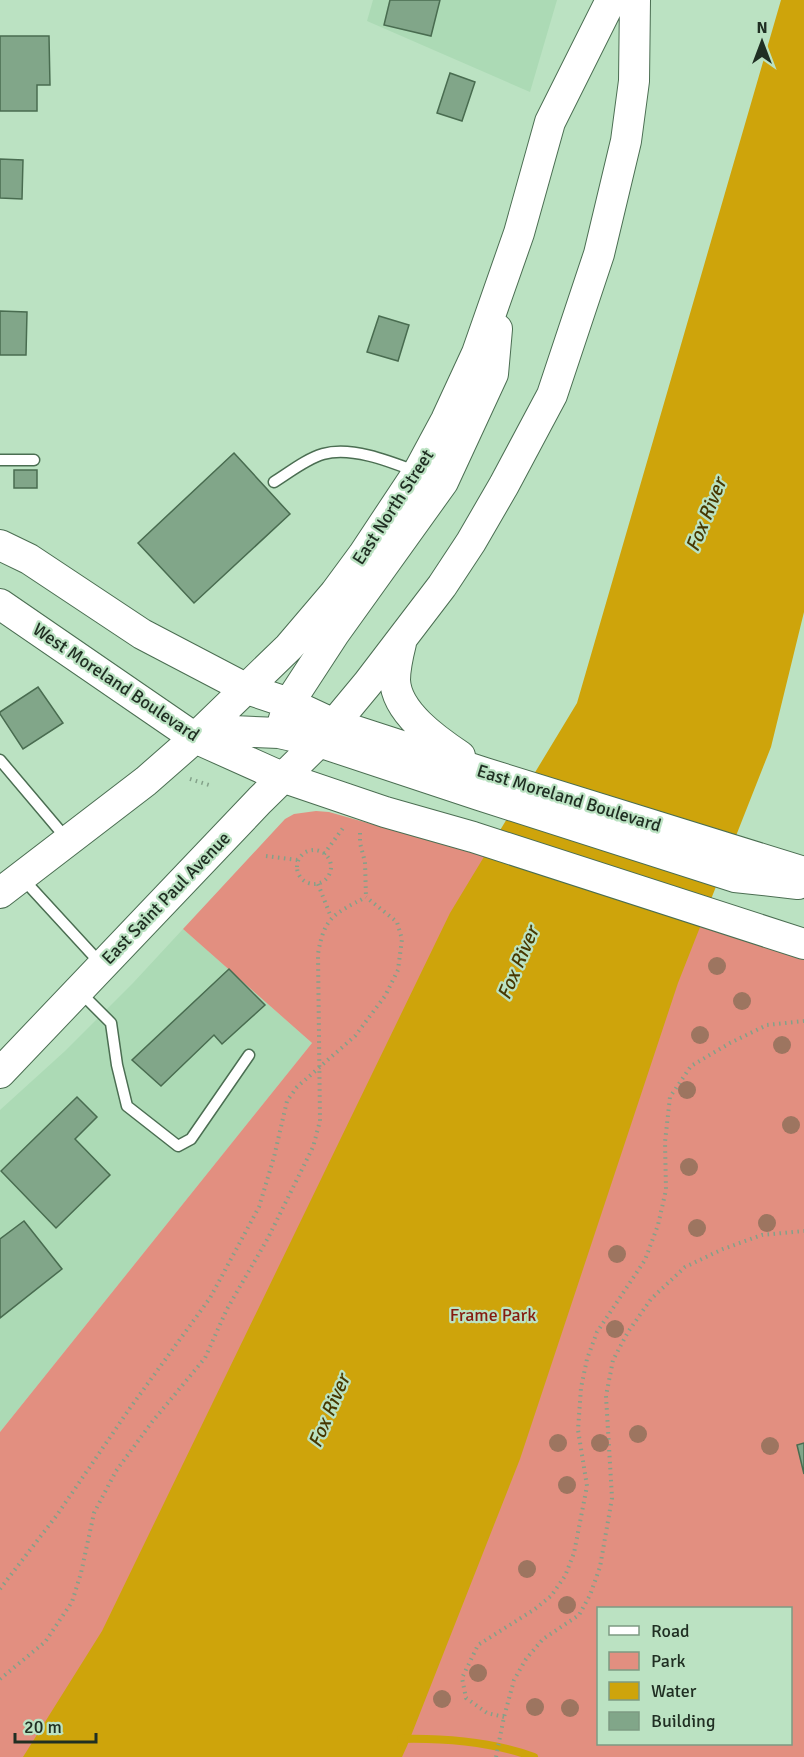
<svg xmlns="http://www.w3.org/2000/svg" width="804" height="1757" font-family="Signika,sans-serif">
	<rect width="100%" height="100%" fill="#bbe2c2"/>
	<path fill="#acdab5" d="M373,0H557L530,92L367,21Z
		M183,929L312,1043L0,1432V1110L65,1051L133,983Z"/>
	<path fill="#e28f80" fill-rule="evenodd" d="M316,811L329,812L728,925L804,957V1757H0V1432L312,1043L183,929L285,819L294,814ZM598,1608H790V1744H598Z"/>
	<path fill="#cea40b" d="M781,0H804V612L771,747L678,983L520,1459L407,1746L402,1757H23L102,1631L450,913L577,703Z"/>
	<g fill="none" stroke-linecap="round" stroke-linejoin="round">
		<path stroke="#cea40b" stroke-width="8" d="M401,1739C446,1738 492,1742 534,1757"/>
	</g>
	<path fill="#81a689" stroke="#496c50" stroke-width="1.5" d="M390,0H440L431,36L384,25Z
		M0,36H49L50,85H37V111H0Z
		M450,73L475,82L462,121L437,113Z
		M0,159L23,160L22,199L0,198Z
		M0,311L27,312L26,355H0Z
		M379,316L409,325L398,361L367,352Z
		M234,453L290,514L194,603L138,543Z
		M14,470H37V488H14Z
		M38,687L63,723L23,749L0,714V712Z
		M229,969L265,1005L222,1044L214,1035L161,1086L132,1060Z
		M77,1097L97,1117L75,1139L110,1175L56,1228L1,1171Z
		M24,1221L62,1269L0,1318V1239Z
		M804,1443V1474L797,1445Z"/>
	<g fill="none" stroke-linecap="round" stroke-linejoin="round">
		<g stroke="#4b6e52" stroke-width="13">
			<path id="lane" d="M0,460H34
				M274,482C290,472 306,459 323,454C351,446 389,461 415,471
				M0,760L66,838
				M23,879L102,965
				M80,992L111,1023L117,1065L127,1106L178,1146L191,1139L249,1055"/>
		</g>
		<g stroke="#4b6e52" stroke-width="32">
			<path id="secondary" d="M0,545L29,559L142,634L247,689L289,703L334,724L485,773L804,872
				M0,604L195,738L282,777L385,812L473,837L804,944
				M401,643C398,655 395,667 395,680C396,712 436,740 460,756
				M283,722L289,703L334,634L443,482L493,374L497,329
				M195,738L233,731L279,733L319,742L479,795L735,877L798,884
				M0,893L146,781L195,738L289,647L335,593L363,555L418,472L446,420L477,353L519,233L550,122L611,0
				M0,1073L260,800L319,742L368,683L442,586L471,542L504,485L552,395L599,254L626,141L634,81L635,0"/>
		</g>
		<path stroke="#83a189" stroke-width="4" stroke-dasharray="1.5 4.5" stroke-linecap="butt" d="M190,779L209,785
			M360,833V843L365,862L366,897
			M297 867a17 17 0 1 1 34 0a17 17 0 1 1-34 0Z
			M324,854L343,828
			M266,856L298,860
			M318,884L331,917
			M0,1589L57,1515L130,1408L210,1298L259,1207L274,1157L287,1101L297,1087L355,1036L385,996L398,970L402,939L397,922L366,897
			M0,1679L45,1642L72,1602L81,1573L94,1513L116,1471L152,1422L205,1358L227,1309L268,1238L313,1147L320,1121L318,954C324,917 334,914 366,897
			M504,1717L487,1713L466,1698L462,1678L478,1645L535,1609L551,1596L565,1576L574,1553L587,1486L578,1430L581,1388L587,1359L597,1332L645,1260L658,1225L666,1190L665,1142L670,1097L691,1066L730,1043L767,1025L804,1021
			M496,1757L504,1717L514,1680L526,1659L543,1639L579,1615L590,1595L600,1567L612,1498L606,1396L613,1360L628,1332L651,1299L685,1267L723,1249L762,1235L804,1231"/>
		<use href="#lane" stroke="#fff" stroke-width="10"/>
		<use href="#secondary" stroke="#fff" stroke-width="30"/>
	</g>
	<g fill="#9d7560">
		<circle cx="717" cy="966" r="9"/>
		<circle cx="742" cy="1001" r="9"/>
		<circle cx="700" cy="1035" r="9"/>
		<circle cx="782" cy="1045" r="9"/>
		<circle cx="687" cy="1090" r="9"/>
		<circle cx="791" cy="1125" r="9"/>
		<circle cx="689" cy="1167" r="9"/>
		<circle cx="767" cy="1223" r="9"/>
		<circle cx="697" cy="1228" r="9"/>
		<circle cx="617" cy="1254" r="9"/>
		<circle cx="615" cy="1329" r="9"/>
		<circle cx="638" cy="1434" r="9"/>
		<circle cx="558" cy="1443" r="9"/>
		<circle cx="600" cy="1443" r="9"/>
		<circle cx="770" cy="1446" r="9"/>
		<circle cx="567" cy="1485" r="9"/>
		<circle cx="527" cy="1569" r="9"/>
		<circle cx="567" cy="1605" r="9"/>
		<circle cx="478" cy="1673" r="9"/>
		<circle cx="442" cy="1699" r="9"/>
		<circle cx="535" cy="1707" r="9"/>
		<circle cx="570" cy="1708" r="9"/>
	</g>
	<g text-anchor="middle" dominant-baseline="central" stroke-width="4.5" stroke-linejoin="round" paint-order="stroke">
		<g font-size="18" fill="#202f23" stroke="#bbe2c2">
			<text transform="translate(393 507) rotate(-57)">East North Street</text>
			<text transform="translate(116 682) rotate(34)">West Moreland Boulevard</text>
			<text transform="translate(569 798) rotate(17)">East Moreland Boulevard</text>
			<text transform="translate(166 898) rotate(-46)">East Saint Paul Avenue</text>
		</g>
		<g font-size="18" fill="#851b0f" stroke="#bbe2c2">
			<text x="493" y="1315">Frame Park</text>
		</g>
		<g font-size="20" font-style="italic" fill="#473700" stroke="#bbe2c2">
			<text transform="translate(706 515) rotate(-68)">Fox River</text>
			<text transform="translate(518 963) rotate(-67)">Fox River</text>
			<text transform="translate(329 1411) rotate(-67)">Fox River</text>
		</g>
	</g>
	<rect x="597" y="1607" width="195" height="138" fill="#bbe2c2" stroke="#7d9a82" stroke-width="1.5"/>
	<rect x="609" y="1626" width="30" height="9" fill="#ffffff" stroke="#7d9a82" stroke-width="1.5"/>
	<text x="651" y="1637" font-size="18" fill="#202f23">Road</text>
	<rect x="609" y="1652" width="30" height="18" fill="#e28f80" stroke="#7d9a82" stroke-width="1.5"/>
	<text x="651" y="1667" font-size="18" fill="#202f23">Park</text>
	<rect x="609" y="1682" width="30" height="18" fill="#cea40b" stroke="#7d9a82" stroke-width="1.5"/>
	<text x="651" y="1697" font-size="18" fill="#202f23">Water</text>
	<rect x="609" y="1712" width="30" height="18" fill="#81a689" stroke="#7d9a82" stroke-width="1.5"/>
	<text x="651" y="1727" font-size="18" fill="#202f23">Building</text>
	<g transform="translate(762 42)" stroke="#bbe2c2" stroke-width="4.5" paint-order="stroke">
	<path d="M0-4.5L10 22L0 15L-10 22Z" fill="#202f23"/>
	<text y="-9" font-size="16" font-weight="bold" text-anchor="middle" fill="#202f23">N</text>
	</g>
	<path d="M15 1733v9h81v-9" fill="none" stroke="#202f23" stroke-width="3"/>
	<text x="24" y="1733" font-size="18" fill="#202f23" stroke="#bbe2c2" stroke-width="4.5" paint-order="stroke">20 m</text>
</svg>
